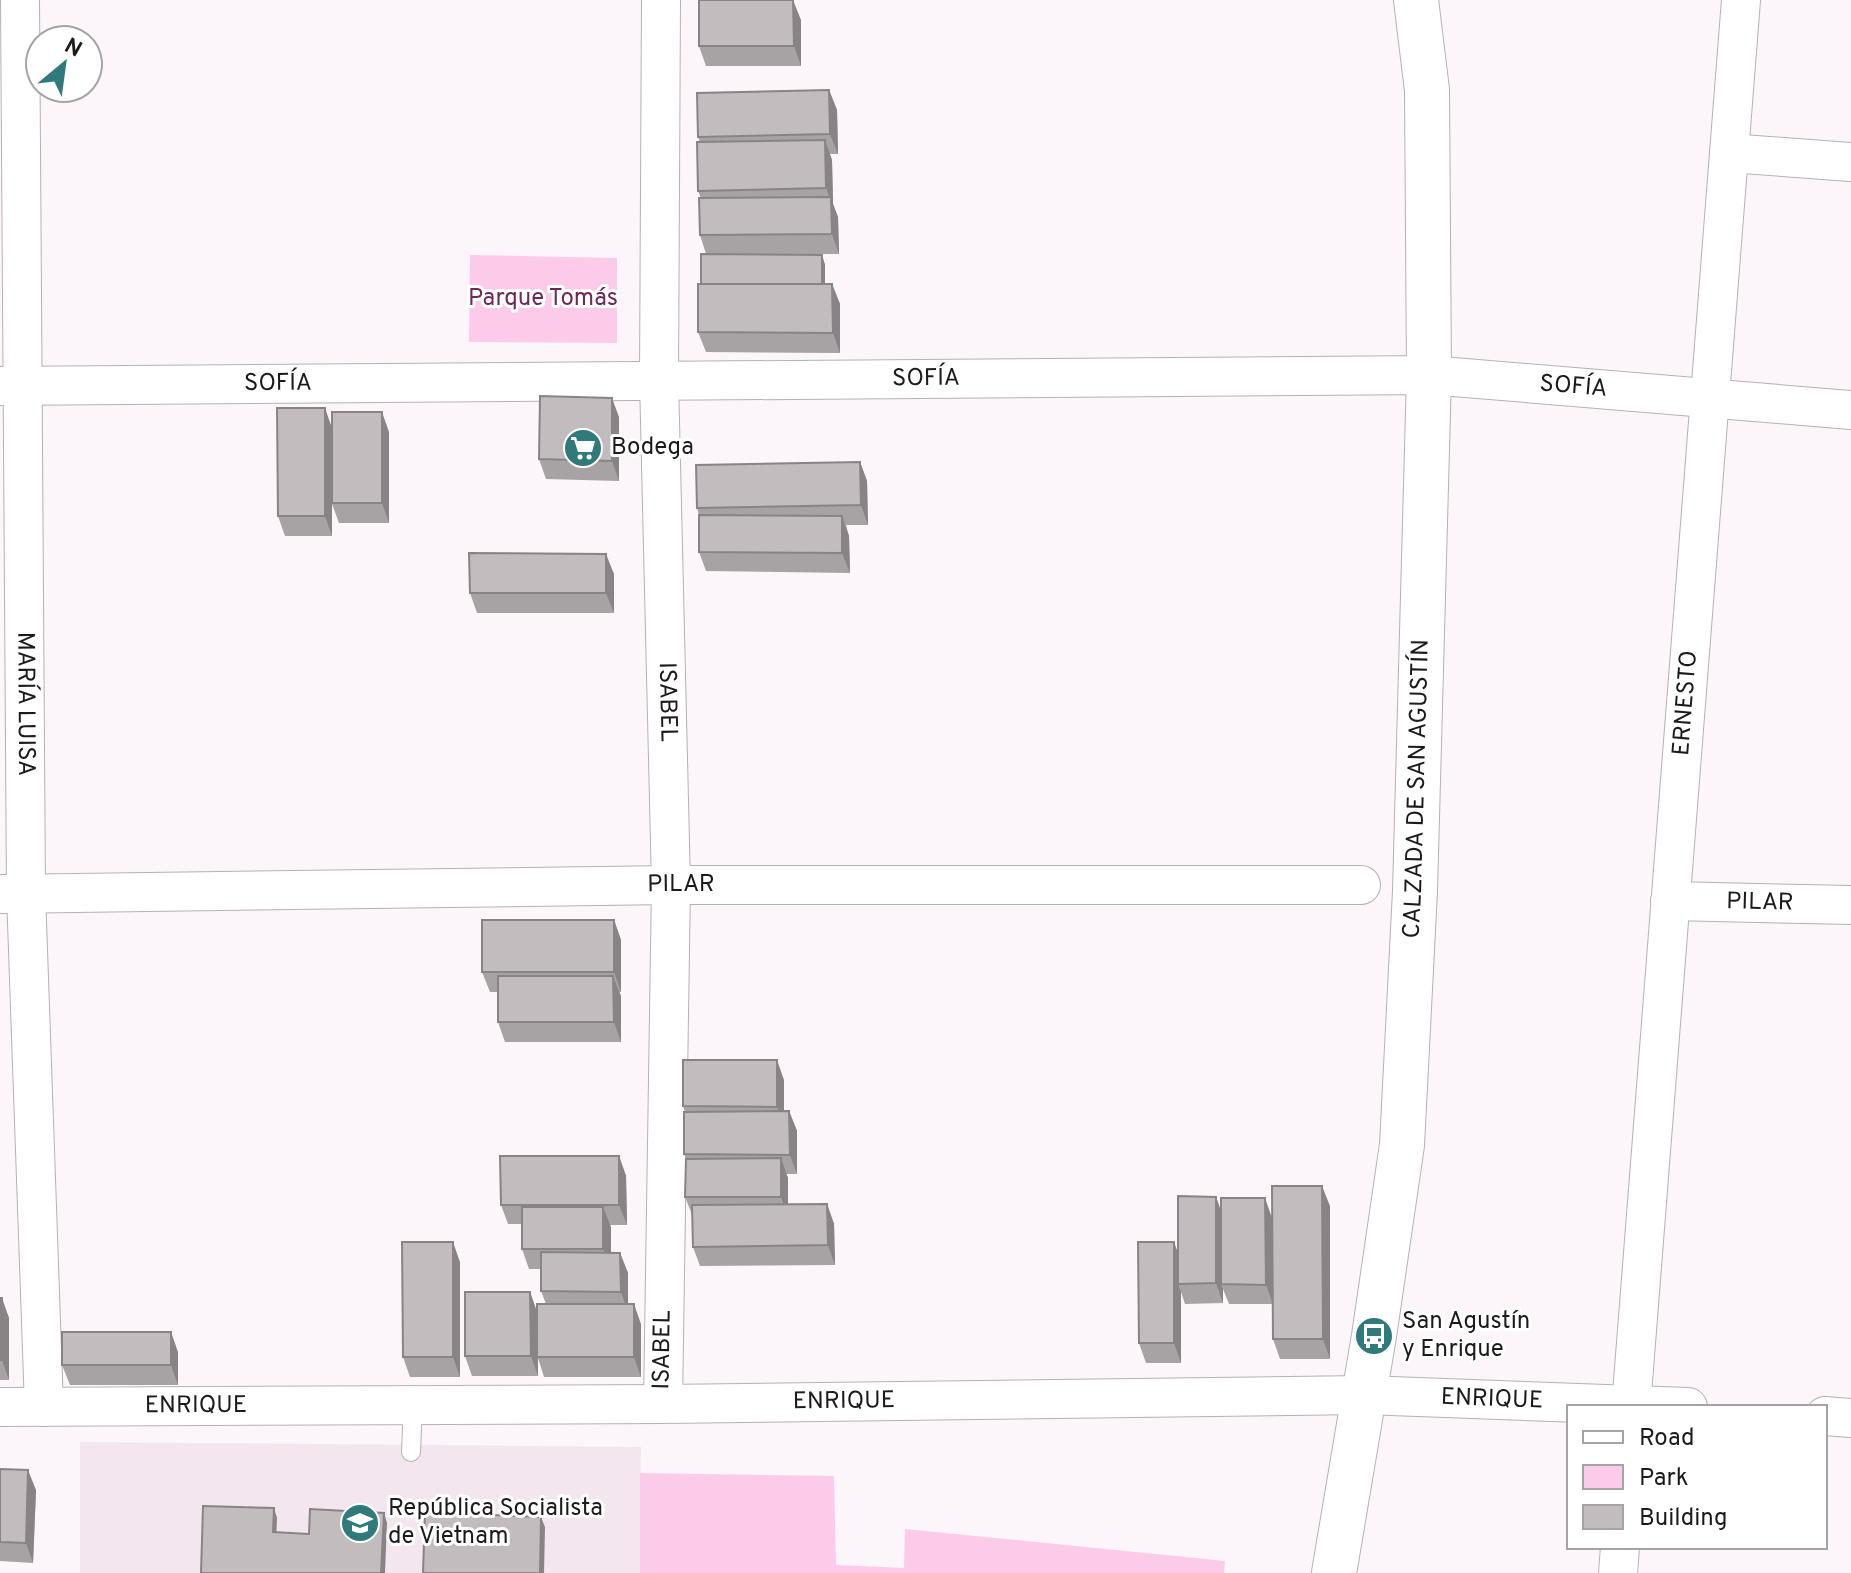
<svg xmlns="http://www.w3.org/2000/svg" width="1851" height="1573" font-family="Overpass,sans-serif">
	<rect width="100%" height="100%" fill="#fcf5f9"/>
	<path fill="#f4e6ee" d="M80,1442L641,1447L640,1573H80Z"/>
	<path fill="#fccbe9" d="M470,255L617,258V343L469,342Z
		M640,1473L834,1476L836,1565L904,1568L905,1529L1225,1561L1224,1573H640Z"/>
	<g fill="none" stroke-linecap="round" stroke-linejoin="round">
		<g stroke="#b7b1b5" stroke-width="20">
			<path id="service" d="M411,1452L413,1404"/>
		</g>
		<g stroke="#b7b1b5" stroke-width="40">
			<g id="minor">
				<path id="s1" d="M20,0L26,893L44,1407"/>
				<path id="s2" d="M661,0L659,379L671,885L663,1404"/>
				<path d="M1729,153L1851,162"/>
				<path id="s3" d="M0,386L1429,375L1851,410"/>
				<path id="s4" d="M3,894L671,885H1361"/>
				<path id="s5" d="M1670,901L1851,905"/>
				<path id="s6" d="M0,1407L663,1404L1364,1395L1688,1407"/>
				<path id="s7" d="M1631,1407L1741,0"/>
				<path d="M1825,1416L1851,1418"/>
				<path d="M1618,1573L1620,1547"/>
			</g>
		</g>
		<g stroke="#b7b1b5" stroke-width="46">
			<g id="secondary">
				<path id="s8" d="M1334,1573L1374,1336L1402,1145L1415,891L1429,375L1427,90L1416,0"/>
			</g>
		</g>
		<use href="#service" stroke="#fff" stroke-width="18"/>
		<use href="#minor" stroke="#fff" stroke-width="38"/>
		<use href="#secondary" stroke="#fff" stroke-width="44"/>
	</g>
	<path fill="#a7a2a4" d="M801,20V66H706L699,46Z
		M829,90L837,110L838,154H830L832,160L833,204L838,217L839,254H781L822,255L825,265V284H832L840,304V353L706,352L698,332L701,284L706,254L700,235L701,198L698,191L700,142L698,137Z
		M619,417V481L546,479L539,459Z
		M332,427L389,432V523H339L332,504V536H285L278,516Z
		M860,462L867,481L868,525H846L849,536L850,573L706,571L699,552V515L697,508Z
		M614,574V613H477L470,593Z
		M614,920L621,940V992H619L621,996V1042H505L498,1022V992H490L482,972Z
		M784,1080V1111H789L797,1131V1174H786L788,1178V1204H827L834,1224L835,1265L700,1266L693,1247V1217L685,1197L686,1159L684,1154L685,1112L683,1106Z
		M619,1156L626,1176L627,1225H610L611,1253H620L628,1273V1304L641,1324V1377H544L538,1358V1376H472L465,1356L530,1292L537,1312L546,1304L541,1291V1269H529L522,1249V1224H508L501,1205Z
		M1216,1197L1221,1211L1265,1198L1273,1304H1229L1223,1289V1303L1185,1304L1181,1292V1363H1146L1139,1343L1174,1242L1178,1254Z
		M1330,1206V1359H1280L1273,1339Z
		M460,1262V1377H410L403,1357Z
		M0,1298L9,1318V1380H0Z
		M178,1352V1385H70L62,1365Z
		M0,1469L36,1490L33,1563L0,1561Z"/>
	<path fill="#888486" d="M793,0L801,20V66L794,46Z
		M829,90L837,110L838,154L830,134Z
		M825,140L832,160L833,204L838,217L839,254L832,234L831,202L826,188Z
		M822,255L825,265V296L822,286Z
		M832,284L840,304V353L833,333Z
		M612,398L619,417V481L612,461Z
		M325,408L332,428V536L325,516Z
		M382,412L389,432V523L382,503Z
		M860,462L867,481L868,525L861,505Z
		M842,516L849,536L850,573L842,553Z
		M606,554L614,574V613L606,593Z
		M614,920L621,940V992L614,972Z
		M613,976L621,996V1042L614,1022Z
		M777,1060L784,1080V1126L777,1107Z
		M789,1111L797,1131V1174L790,1155Z
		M619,1156L626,1176L627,1225L619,1205Z
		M781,1158L788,1178V1217L781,1197Z
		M1322,1186L1330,1206V1359L1323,1339Z
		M1216,1197L1223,1217L1221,1284L1223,1290V1303L1216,1283Z
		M1265,1198L1272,1218L1273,1304L1266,1285Z
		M827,1204L834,1224L835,1265L828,1245Z
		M603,1207L611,1227V1269L603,1249Z
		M453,1242L460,1262V1377L453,1357Z
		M1174,1242L1181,1262L1178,1284L1181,1292V1363L1174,1343Z
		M620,1253L628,1273V1312L621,1292Z
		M530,1292L537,1312L538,1376L531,1356Z
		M2,1298L9,1318V1380L2,1360Z
		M634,1304L641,1324V1377L634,1357Z
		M171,1332L178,1352V1385L171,1365Z
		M28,1470L36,1490L33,1563L26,1543Z
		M274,1508L277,1518L276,1542L273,1532Z
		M384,1513L387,1523L385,1573H381Z
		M541,1517L545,1527L544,1573H540Z"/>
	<path fill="#c2bcbf" stroke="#888486" stroke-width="2" d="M699,0H793L794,46H699Z
		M829,90L830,134L698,137L697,93Z
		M825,140L826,188L698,191L697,142Z
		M831,197L832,234L700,235L699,198Z
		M701,254L822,255V284H701Z
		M698,284H832L833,333L698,332Z
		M540,396L612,398V461L539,459Z
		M277,408H325V516H278Z
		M332,412H382V503H332Z
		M860,462L861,505L697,508L696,465Z
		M699,515L842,516V553L699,552Z
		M469,553L606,554V593H470Z
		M482,920H614V972H482Z
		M498,976H613L614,1022H498Z
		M683,1060H777V1107L683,1106Z
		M789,1111L790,1155L684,1154V1112Z
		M500,1156H619V1205H501Z
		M781,1158V1197H685L686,1159Z
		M1272,1186H1322L1323,1339H1273Z
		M1178,1196L1216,1197V1283L1178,1284Z
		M1221,1198H1265L1266,1285L1221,1284Z
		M827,1204L828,1245L693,1247L692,1205Z
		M522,1207H603V1249H522Z
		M402,1242H453V1357H403Z
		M1138,1242H1174V1343H1139Z
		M541,1252L620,1253L621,1292L541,1291Z
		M465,1292H530L531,1356H465Z
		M0,1298H2V1360H0Z
		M537,1304H634V1357H537Z
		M62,1332H171V1365H62Z
		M0,1469L28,1470L26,1543L0,1542Z
		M203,1506L274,1508L273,1532L309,1534L310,1509L384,1513L381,1573H201Z
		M425,1512L541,1517L540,1573H423Z"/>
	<defs>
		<g id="supermarket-disc" transform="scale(2)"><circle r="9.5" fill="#317a7c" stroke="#fff"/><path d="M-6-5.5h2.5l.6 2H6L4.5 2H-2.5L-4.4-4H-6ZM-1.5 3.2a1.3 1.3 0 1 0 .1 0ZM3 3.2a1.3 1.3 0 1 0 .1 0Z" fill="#fff"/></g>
		<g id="bus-disc" transform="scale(2)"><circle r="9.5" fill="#317a7c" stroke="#fff"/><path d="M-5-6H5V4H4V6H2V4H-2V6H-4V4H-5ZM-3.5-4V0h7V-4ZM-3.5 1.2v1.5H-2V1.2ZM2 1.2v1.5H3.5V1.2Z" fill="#fff"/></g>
		<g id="school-disc" transform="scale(2)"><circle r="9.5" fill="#317a7c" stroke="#fff"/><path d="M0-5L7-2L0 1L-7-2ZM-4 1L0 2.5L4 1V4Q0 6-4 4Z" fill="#fff"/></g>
	</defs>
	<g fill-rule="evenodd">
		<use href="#supermarket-disc" x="583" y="448"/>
		<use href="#bus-disc" x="1374" y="1336"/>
		<use href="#school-disc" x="360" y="1523"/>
	</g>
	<g text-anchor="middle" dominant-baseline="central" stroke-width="6" stroke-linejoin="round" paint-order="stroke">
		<g font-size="24" fill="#6f2859" stroke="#fff">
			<text x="543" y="299">Parque Tomás</text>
		</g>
		<g font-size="24" fill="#1d1a1c" stroke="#fff">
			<text stroke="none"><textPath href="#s3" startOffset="926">SOFÍA</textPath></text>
			<text stroke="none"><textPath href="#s3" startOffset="278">SOFÍA</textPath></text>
			<text stroke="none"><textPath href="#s3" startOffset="1574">SOFÍA</textPath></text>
			<text stroke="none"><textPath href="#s2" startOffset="702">ISABEL</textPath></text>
			<text stroke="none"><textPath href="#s1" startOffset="704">MARÍA LUISA</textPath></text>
			<text stroke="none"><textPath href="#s7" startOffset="706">ERNESTO</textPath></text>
			<text stroke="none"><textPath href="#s8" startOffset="790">CALZADA DE SAN AGUSTÍN</textPath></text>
			<text stroke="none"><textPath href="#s4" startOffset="678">PILAR</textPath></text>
			<text stroke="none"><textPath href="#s5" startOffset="90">PILAR</textPath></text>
			<text transform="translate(663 1350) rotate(-89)">ISABEL</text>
			<text stroke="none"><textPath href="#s6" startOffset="1492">ENRIQUE</textPath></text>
			<text stroke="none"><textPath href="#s6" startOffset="844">ENRIQUE</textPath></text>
			<text stroke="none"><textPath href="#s6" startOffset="196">ENRIQUE</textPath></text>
		</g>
		<g font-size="24" fill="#1d1a1c" stroke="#fff" text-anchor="start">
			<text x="611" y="448">Bodega</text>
			<text x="1402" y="1322">San Agustín<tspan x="1402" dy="28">y Enrique</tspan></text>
			<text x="388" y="1509">República Socialista<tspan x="388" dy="28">de Vietnam</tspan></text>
		</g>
	</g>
	<rect x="1567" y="1405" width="260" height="144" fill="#ffffff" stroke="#a5a3a4" stroke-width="2"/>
	<rect x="1583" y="1431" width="40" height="12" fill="#ffffff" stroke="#a5a3a4" stroke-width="2"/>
	<text x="1639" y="1445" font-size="24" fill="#1d1a1c">Road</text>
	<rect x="1583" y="1465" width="40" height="24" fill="#fccbe9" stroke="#a5a3a4" stroke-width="2"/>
	<text x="1639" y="1485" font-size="24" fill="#1d1a1c">Park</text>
	<rect x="1583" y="1505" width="40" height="24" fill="#c2bcbf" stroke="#a5a3a4" stroke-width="2"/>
	<text x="1639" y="1525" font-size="24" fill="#1d1a1c">Building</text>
	<g transform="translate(64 64) rotate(29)"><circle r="38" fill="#ffffff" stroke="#a5a3a4" stroke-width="2"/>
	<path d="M0-6L14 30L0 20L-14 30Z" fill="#317a7c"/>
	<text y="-12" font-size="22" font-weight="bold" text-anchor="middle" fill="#1d1a1c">N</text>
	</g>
</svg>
